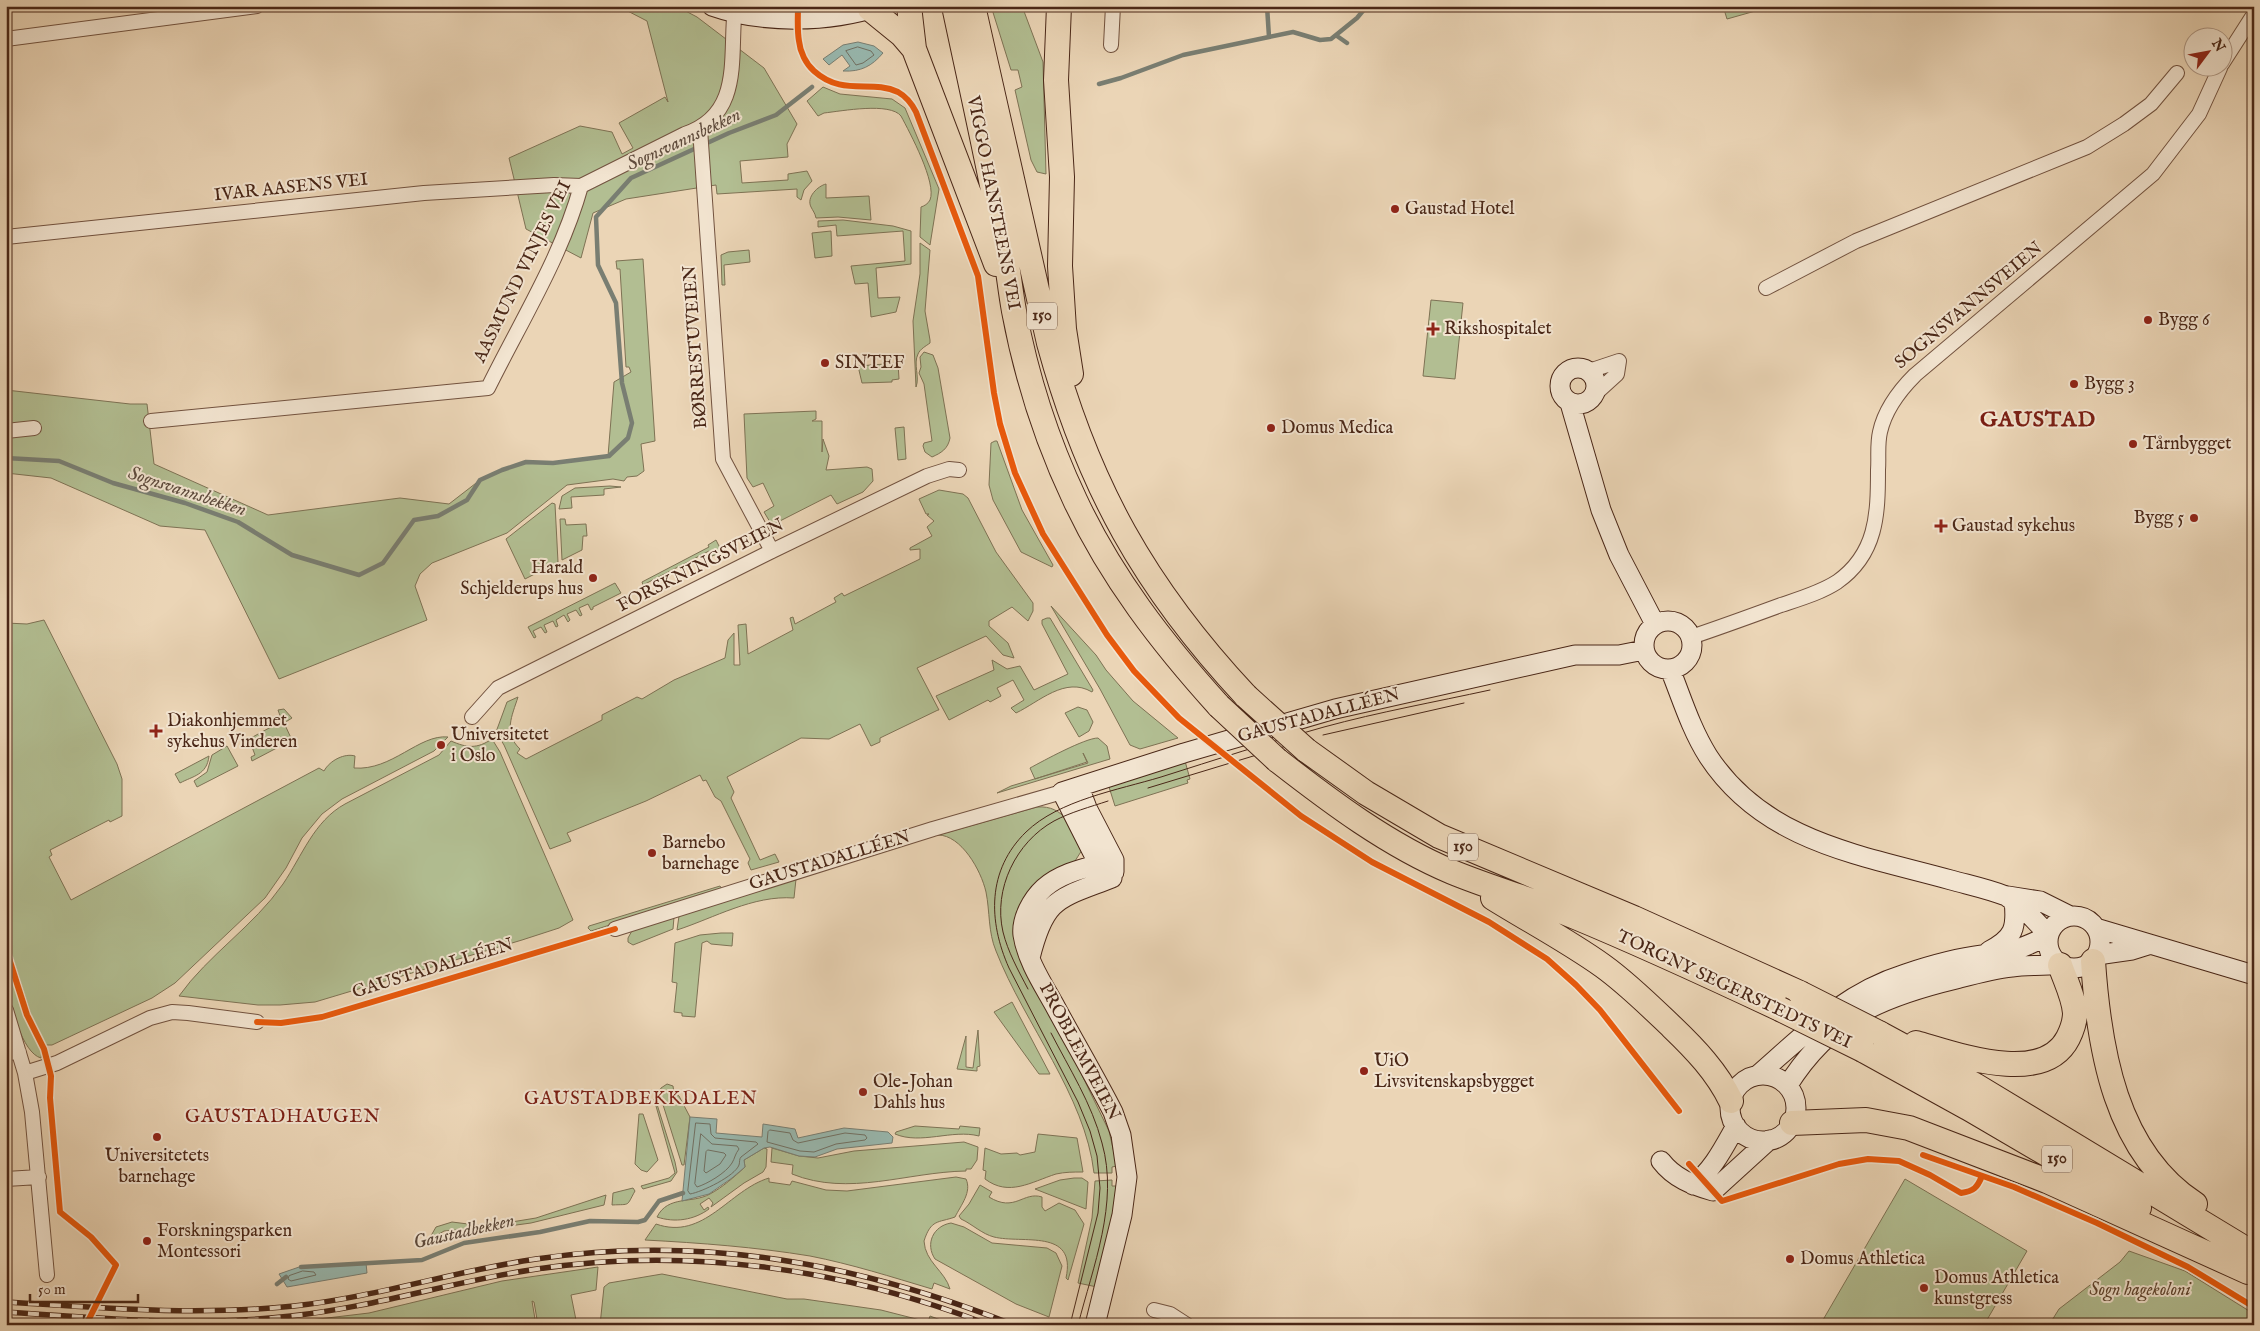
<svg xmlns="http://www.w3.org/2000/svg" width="2260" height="1331" font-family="'IM FELL English',serif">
	<rect width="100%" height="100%" fill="#ebd5b6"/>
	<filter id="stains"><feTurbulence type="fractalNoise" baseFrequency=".004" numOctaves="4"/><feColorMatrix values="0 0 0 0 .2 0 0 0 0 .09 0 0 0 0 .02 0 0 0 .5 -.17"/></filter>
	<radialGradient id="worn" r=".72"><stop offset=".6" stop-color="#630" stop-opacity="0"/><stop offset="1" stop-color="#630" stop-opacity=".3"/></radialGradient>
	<path fill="#b2be92" stroke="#7e7254" d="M618,6H676L697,17L764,68L797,124L787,144L788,157L740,161L742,183L788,180V174L807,171L812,181L804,190L801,200L797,197V189L717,194L716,185L626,199L593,213L581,258L526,229L509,158L580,126L612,132L622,154L633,148L619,123L665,97L668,102L647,21Z
		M991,6H1022L1043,62L1046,174L1037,172L1031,160L1015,90L1022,87L1018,70H1011Z
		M1723,6H1765L1766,8L1727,19Z
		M823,87L840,94L892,99L905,108L939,189L930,245L920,237L921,207C924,206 928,204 930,200C937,183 910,133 901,116C890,102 842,111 824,113L818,116L807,101Z
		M826,184V198L869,196L871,220L838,217L816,218C815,213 813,211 811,207C806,197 818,186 826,184Z
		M843,220L893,226L911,231V264L876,268L878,298L900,297L896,312L871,317L868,283L855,284L851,266L905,261L903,231L837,236L836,225L818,227V221Z
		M831,231L832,256L815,258L812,233Z
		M920,243L930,250L925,311L930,340V343C926,346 920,349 918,354C913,364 920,377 916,387L913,321L920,274Z
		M749,250L750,262L724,265L725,285H722L721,255L728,252Z
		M643,259L655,441L641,444L644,471L637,476L627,477L624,481L613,479L567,485L507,533L432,563L420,574L415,586L427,620L279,679L205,530L160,526L51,478L6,473V390L130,404H147L154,464L268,515L400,498L449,504L480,480L526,462L553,463L608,456L614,382L631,372L629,367H626L620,269H617L616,261Z
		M1431,300L1463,303L1455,379L1423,376Z
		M924,352L933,355L938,368L950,438C948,449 941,453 932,457L925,452L923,446L924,443L932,441L924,384L919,373L921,367L920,357Z
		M898,363L899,379L892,380V382L862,383L858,366Z
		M816,411V419L812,421H822V452L823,439L829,456L826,470L867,467L872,469L873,481L863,492L837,504L831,495L776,523L777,530L773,527L764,512L774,506L763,483L753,487L747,478L744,414Z
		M904,427L906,459L898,460L895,428Z
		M995,441H997L1022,510L1053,565L1052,567L1021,552L993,500L989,485L991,443Z
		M610,486L621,487L604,489V495L571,497L572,508L559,509L562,496L575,488Z
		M939,490L963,494L968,498L996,552L1033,603V611L1028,621L1012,607L989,621V626L1008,643L1014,658L1003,655L986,636L917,668L939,710H938L880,738V742L871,746L860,724L829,739L801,738L727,777L734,792L731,798L760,860L775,854L779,862L751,870L748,863L750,859L721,801L715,797L706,780L703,781L700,775L646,801L567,833L571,841L550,849L504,745L496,732L507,702L518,697C512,716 503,733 520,749L517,753L526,759L602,720V715L637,697L642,699L674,680L725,658L728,640L734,633V665H740L738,625L746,624L748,654L793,630L790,618L793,617L795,624L836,602L834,598L842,593L844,596L920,559V549L910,550V548L932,536L927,527L934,521L927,515L929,514H926L919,499Z
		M552,503L555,504L558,562L525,579L506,539Z
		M560,519H565L566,525L586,524L587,536H583L582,550L562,560Z
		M716,540L722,552L712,556L709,551L643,585L642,582L709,547L708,545Z
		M615,583L621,593L593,607V609L591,610L588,604L579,608L582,615L580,616L576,610L567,614L570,620L568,622L564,615L556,620L558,626L556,627L553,621L544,625L547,632L545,633L541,627L533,631L536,637L534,638L528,627Z
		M1051,606L1096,655L1106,670L1133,701L1178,738L1140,749L1130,745L1100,689Z
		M1047,618H1050L1093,690L1092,692C1065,676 1039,702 1016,713L1011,708L1024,700L1013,680L997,688L1001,696L990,702L988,700L949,720L936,696L994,670L992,660L1007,669L1020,666L1034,690L1068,674L1042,624V620Z
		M44,620L117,764L122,779V816L110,822L109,820L50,850L52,855L49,857L71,900L319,768L324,771C330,760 345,753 355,756L354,768C392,771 419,734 448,737L434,751L342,799L322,814L302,838L286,868L265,898L175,983L152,998L52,1045H46L33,1021L6,937V623L27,624Z
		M1078,707L1087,710L1093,722L1089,731L1079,737L1065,713Z
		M284,709L292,718L284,723L292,740L252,761L251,757L255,755L249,739L282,721L278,710Z
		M1098,738L1107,746L1110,759L997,793L1011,786L1088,763L1083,753L1087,762L1035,779L1030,768C1043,761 1085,738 1098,738Z
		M492,739L500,752L573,920L559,928L522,940L315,1002L280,1005H258L179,996C208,955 254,926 283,884C302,856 314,821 345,804L439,755L451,741C467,748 477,749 492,739Z
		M227,746L238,766L197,787L194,781L207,772L212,755Z
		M209,756C207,775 193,776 180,783L175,774Z
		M1185,761L1190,779L1187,780L1188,783L1115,806L1109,787Z
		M1037,807C1065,805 1072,828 1082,850L1075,861L1050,876L1022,912L1077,1065L1109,1131L1117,1166L1112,1167V1173H1094C1085,1095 1025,1025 996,951C988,932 990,912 986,892C981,870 961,835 938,835Z
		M796,879L794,898C753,895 714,918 677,930L679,916Z
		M720,886L722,889L591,931L588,928L589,926Z
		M674,917L673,929L633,945L628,942V938L633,929Z
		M721,933H733L732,946L711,944L707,941L702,943L695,1017L682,1016V1013L674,1012L677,983L672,982L675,943L700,935Z
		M6,958L23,1013L42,1052L41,1058C22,1053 10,1004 7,986C5,977 6,967 6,958Z
		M1012,1002L1050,1074H1039L994,1012Z
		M978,1030L980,1066L977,1067V1071L957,1069L966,1036V1067L973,1068Z
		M667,1084L673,1086L674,1093L679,1096L690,1117L684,1165H682L659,1092L661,1088Z
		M654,1099L656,1101L675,1162L677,1172L671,1181L643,1189L641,1186L669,1178L675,1173Z
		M639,1114H643L658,1160L647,1172L641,1170L635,1164Z
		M915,1126L959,1129L960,1126L980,1128L979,1136C952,1129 921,1145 895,1134L896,1132Z
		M1038,1134L1077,1138L1083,1172C1073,1172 1065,1172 1056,1174C1031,1182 1009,1197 985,1179L986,1171L983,1170L985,1148L1001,1154L1017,1153L1020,1155L1035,1152Z
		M964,1142L978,1147L977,1160L971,1169H966V1171C907,1172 849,1197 792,1174L793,1165L771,1162L772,1148L799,1156L818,1158L854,1151Z
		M764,1148L767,1149L766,1167L763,1172L744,1183L711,1207L713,1203L709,1198L700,1204L704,1210L708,1207L709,1209C694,1220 675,1223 657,1217C668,1195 692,1204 710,1194C723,1187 734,1177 745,1167L744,1160Z
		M956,1177L966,1179C972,1192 961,1205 955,1217C938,1223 931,1219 924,1241C925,1262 945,1271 950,1289L934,1283L932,1289C892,1277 851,1264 810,1256C755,1247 701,1243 645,1240L656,1224C704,1241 729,1190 769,1178V1182L790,1185L792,1181L826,1190L847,1191Z
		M1074,1178H1082L1088,1182L1086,1209L1035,1189L1060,1180Z
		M1905,1179L2027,1251L1984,1325H1820Z
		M1112,1180V1186H1118L1117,1193L1097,1287L1078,1283L1092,1218L1095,1181Z
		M980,1185L992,1192L989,1197C1015,1213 1023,1191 1042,1197V1207L1045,1211L1059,1203L1075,1210L1084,1224L1068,1280L1066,1278C1077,1228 1022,1244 994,1237C982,1234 972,1224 961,1219L959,1216L969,1204Z
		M633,1188L635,1191C626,1207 631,1204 612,1205L613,1193Z
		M606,1195L604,1205L531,1223L487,1229V1226L536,1218Z
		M452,1222L484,1226V1228L444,1231L428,1241L436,1227Z
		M951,1223L964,1227L992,1243L1047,1248L1056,1253L1062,1266L1049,1317L1016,1304L935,1259C925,1244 933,1226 951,1223Z
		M2129,1251L2185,1271L2254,1314V1325H2049L2059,1309L2120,1262Z
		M598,1267L596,1290L571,1295L577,1325H538L534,1302L532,1301L536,1325H302V1321L369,1313L502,1281Z
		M662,1274L787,1299H804L881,1310L928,1322L930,1316L954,1325H776L779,1323L759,1321V1325H600L604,1287L609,1283Z"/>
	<path fill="#98b8af" stroke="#797e72" d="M858,42L874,46L883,53C872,66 861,72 843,71L850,66L842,55L829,65L823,59L843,45Z
		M690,1117L717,1119L716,1133L762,1137L763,1124L795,1129L798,1138L844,1128L888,1132L893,1137L892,1143L837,1149L815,1157L799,1156L770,1147L764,1148L744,1160L745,1167L732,1178L709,1194L682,1201Z
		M366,1263L367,1273L287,1287L279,1274L302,1266L320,1267Z"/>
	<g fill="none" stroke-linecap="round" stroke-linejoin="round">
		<path stroke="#717063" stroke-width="1" d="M858,47L871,51L874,55L863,63L856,65L846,51Z
			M696,1123L710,1124L711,1134L715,1138L756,1142L758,1144L741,1157C739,1159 740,1162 739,1165C735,1176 702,1192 690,1194L688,1191Z
			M770,1130L790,1133L793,1140L798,1143L845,1133L865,1135L867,1138L865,1140L836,1144L814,1152L800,1151L767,1142L768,1132Z
			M701,1134L712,1144L737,1146L739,1149C735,1154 735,1158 732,1163C726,1173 707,1184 697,1187L695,1184Z
			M708,1150L724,1153L726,1155L720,1164L706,1173L704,1171L706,1152Z
			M303,1271L314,1272L316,1275L291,1281L288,1279L289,1276Z"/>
		<path stroke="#797e72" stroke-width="4.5" d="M1267,6L1269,37
			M1337,36L1347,43
			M1099,84L1121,78L1183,55L1269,37L1293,32L1320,40L1331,39L1357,18L1367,6
			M6,458L59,461L113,483L185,503L238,522L292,555L359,575L383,563L414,520L438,516L467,500L480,480L502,470L526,462L553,463L609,456L628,438L632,423L622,383L616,303L598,265L596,217L631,178L729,133L776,115L812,87
			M301,1267L422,1260L464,1243L540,1232L590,1221L638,1222L645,1220L659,1201L683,1193
			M277,1284L286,1277"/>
		<g stroke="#72523f" stroke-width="16">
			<path id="street" d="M6,39L257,6
				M1111,45L1113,6
				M2222,64L2254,14
				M700,129L723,459L772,551
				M6,237L424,193L554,185L581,186
				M1766,288L1856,241L2087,147L2124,124L2151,104L2177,73
				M1589,371L1619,361L1617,374L1595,394
				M151,421L488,388C521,321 561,258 581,186L685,134C744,114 729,56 735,6
				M6,431L34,428
				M1691,637C1721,627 1751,616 1781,605C1799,599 1820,593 1837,582C1877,554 1878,514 1878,470C1879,458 1877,445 1880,432C1885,409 1899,391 1915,375L2153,174L2199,114L2220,68
				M472,717L498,688L772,551L927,476L949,469L959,470
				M615,929L933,829L1062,792
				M6,1010L25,1073L32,1112L47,1275
				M6,1053L19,1052
				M25,1073L57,1063L150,1018L172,1012L188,1013L257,1022
				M6,1179L39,1177
				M1154,1310L1170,1314L1187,1325"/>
		</g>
		<g stroke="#4a2717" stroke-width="21">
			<path id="secondary" d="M712,6C763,24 829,23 880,6
				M1560 386a18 18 0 1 1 36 0a18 18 0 1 1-36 0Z
				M1570,403L1601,510L1619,555L1655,624
				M1644 645a24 24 0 1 1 48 0a24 24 0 1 1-48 0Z
				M1670,669C1682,699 1691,729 1708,756C1764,842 1861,855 1951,880C1969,885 1988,889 2006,896L2023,908L2048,934
				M1079,787L1087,808L1114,860V872
				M1112,878L1105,873L1099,865L1062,792L1184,753L1335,709L1575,655H1619L1644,650
				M2008,896L2040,901L2070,916
				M2048 942a26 26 0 1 1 52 0a26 26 0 1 1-52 0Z
				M2096,928L2254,975
				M1989,951C2014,938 2017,928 2014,901
				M2097,955L2132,950L2148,945
				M1030,958C1045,897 1058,899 1112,878
				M1758,1075C1805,1034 1844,993 1905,974C1929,966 1957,958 1982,955C1987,954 1993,955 1998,954C2015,952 2032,943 2048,936
				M1730 1108a33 33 0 1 1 66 0a33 33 0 1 1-66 0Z
				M1788,1085C1830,1018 1881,997 1956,979C1975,974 1993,969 2012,967C2027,965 2043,966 2058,964
				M1661,1161C1674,1178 1692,1185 1713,1191L1769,1140
				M1693,1185C1713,1170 1724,1147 1736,1126
				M1095,1325L1122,1215L1127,1177L1121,1135L1113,1112C1095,1077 1075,1043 1056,1008C1044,986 1027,961 1023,935C1021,919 1032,899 1044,888C1063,871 1091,867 1114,860"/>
		</g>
		<g stroke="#4a2717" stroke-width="26">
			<path id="highway" d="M909,6L914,49L996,264
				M954,6C971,86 989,166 1004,246C1008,267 1010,289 1014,311C1026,375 1047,441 1075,500C1111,577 1162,643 1219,706
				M973,6L1049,343C1088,486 1145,588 1246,696
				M1059,6L1056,80L1062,177L1060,266L1064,329L1071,374
				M870,9L902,35L914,49
				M1306,750L1366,793L1439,836L1634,918L1800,993
				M1277,760C1331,802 1388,845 1452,872C1491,888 1533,900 1573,916C1643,945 1712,977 1780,1009
				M1493,898C1530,921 1568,941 1603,966C1628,984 1650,1006 1672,1027C1695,1049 1717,1072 1731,1101
				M2093,961C2099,1049 2115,1152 2195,1204
				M1879,1033L1975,1085L2254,1254
				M1916,1043C1955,1054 2043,1087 2068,1038C2072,1030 2075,1022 2075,1013C2074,997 2065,980 2060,965
				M1863,1050L1968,1108L2139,1208
				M1792,1123L1866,1120L1909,1128L2047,1181L2248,1272"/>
		</g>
		<use href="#street" stroke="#f2e4d0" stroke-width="14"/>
		<use href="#secondary" stroke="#f2e4d0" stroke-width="19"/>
		<use href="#highway" stroke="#ebd5b6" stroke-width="24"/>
		<path stroke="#4a2717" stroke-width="1" d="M1323,735L1464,703
			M1148,788L1306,740
			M1028,989C1018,970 1008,952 1003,932C993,889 1016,842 1054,821C1071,812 1090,807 1108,801
			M1051,1033C1069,1068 1092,1104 1102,1143C1119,1203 1093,1266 1078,1325
			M1070,1325L1098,1213L1100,1188L1097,1156L1090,1131L1078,1102L1009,968C988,921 987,870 1026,832C1059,800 1118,790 1161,777C1215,760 1269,742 1324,727C1379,712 1435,702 1490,690"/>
		<g stroke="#4a2717" stroke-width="5.5">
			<path id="rail" d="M6,1302C102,1308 198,1316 294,1306C376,1297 455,1271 536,1259C702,1234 860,1264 1014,1325
				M6,1312C101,1318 197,1327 291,1316C375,1307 454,1281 537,1269C690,1246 845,1269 989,1325"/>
		</g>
		<use href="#rail" stroke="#f2e4d0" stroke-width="4" stroke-dasharray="11" stroke-linecap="butt"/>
		<g stroke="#4a2717" stroke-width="26" stroke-linecap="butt">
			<path id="highway-bridge" d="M1246,696L1306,750
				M1219,706L1277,760
				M1800,993L1879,1033
				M1780,1009L1863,1050"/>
		</g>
		<use href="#highway-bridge" stroke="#ebd5b6" stroke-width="24"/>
		<g stroke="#f2e4d0" stroke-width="9">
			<path id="cycleway" d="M798,6C798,18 797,30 799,41C800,52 806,64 814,71C843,97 871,79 898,92C907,97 912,104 916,112L978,276L994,393L1000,424L1015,473L1043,534L1107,635L1134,671L1179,718L1301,816L1372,862L1489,922L1547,959L1576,985L1600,1010L1679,1111
				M6,949L27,1015L44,1049L51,1076L50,1098L60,1212L91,1237L116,1265L86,1325
				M257,1022L281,1023L322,1017L615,929
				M1923,1155L2014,1187L2097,1223L2188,1267L2254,1307
				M1689,1164L1722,1201L1839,1164L1868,1159L1899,1161L1930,1175L1961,1193C1974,1191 1977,1188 1982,1176"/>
		</g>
		<use href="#cycleway" stroke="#e8590c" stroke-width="6"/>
	</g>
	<g fill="#8f2418" stroke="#f2e4d0" stroke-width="2">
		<circle cx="1395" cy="209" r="5"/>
		<circle cx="2148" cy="320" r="5"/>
		<path d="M1430.5 321.5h5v5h5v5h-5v5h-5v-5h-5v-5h5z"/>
		<circle cx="825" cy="363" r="5"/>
		<circle cx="2074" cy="384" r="5"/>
		<circle cx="1271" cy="428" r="5"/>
		<circle cx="2133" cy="444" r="5"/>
		<circle cx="2194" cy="518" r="5"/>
		<path d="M1938.5 518.5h5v5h5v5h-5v5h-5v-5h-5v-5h5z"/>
		<circle cx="593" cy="578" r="5"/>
		<path d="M153.5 723.5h5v5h5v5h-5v5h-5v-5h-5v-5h5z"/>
		<circle cx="441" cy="745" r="5"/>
		<circle cx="652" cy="853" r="5"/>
		<circle cx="1364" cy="1071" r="5"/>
		<circle cx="863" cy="1092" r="5"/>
		<circle cx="157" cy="1137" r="5"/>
		<circle cx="147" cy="1241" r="5"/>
		<circle cx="1790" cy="1259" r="5"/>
		<circle cx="1924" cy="1288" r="5"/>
	</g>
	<g text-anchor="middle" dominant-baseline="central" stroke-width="4" stroke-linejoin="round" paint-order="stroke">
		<g fill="#f2e4d0" stroke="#7c604e" stroke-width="1">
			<rect x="1027" y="302.5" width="30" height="27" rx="4"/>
			<rect x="1448" y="833.5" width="30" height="27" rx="4"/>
			<rect x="2042" y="1145.5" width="30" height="27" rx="4"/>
		</g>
		<g font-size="16" font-weight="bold" fill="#4a2717">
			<text x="1042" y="316">150</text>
			<text x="1463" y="847">150</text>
			<text x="2057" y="1159">150</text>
		</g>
		<g font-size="18" fill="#4a2717" stroke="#f2e4d0">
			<text transform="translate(291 188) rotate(-6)">IVAR AASENS VEI</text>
			<text transform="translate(993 203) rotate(79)">VIGGO HANSTEENS VEI</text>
			<text transform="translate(523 272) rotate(-64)">AASMUND VINJES VEI</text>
			<text transform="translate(1969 306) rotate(-40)">SOGNSVANNSVEIEN</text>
			<text transform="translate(696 347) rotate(-94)">BØRRESTUVEIEN</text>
			<text transform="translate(701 566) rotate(-27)">FORSKNINGSVEIEN</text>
			<text transform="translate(1319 716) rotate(-15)">GAUSTADALLÉEN</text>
			<text transform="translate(830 861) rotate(-17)">GAUSTADALLÉEN</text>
			<text transform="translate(433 969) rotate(-17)">GAUSTADALLÉEN</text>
			<text transform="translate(1734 990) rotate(25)">TORGNY SEGERSTEDTS VEI</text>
			<text transform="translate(1079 1052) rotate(62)">PROBLEMVEIEN</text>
		</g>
		<g font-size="18" fill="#4a2717" stroke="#f2e4d0" text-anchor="start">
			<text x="1405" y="209">Gaustad Hotel</text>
			<text x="2158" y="320">Bygg 6</text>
			<text x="1444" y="329">Rikshospitalet</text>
			<text x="835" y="363">SINTEF</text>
			<text x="2084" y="384">Bygg 3</text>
			<text x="1281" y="428">Domus Medica</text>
			<text x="2143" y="444">Tårnbygget</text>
			<text x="2184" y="518" text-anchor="end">Bygg 5</text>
			<text x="1952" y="526">Gaustad sykehus</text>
			<text x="583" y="568" text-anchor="end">Harald<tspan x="583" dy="21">Schjelderups hus</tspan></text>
			<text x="167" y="721">Diakonhjemmet<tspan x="167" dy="21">sykehus Vinderen</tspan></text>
			<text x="451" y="735">Universitetet<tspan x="451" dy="21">i Oslo</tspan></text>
			<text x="662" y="843">Barnebo<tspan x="662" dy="21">barnehage</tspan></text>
			<text x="1374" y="1061">UiO<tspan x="1374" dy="21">Livsvitenskapsbygget</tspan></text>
			<text x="873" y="1082">Ole-Johan<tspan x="873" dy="21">Dahls hus</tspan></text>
			<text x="157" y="1156" text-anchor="middle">Universitetets<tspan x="157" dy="21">barnehage</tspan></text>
			<text x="157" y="1231">Forskningsparken<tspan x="157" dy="21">Montessori</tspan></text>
			<text x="1800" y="1259">Domus Athletica</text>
			<text x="1934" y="1278">Domus Athletica<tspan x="1934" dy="21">kunstgress</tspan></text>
		</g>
		<g font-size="18" font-style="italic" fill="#5f4530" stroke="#f2e4d0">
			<text x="2140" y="1290">Sogn hagekoloni</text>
		</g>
		<g font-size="19" font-style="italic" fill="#5e4b3d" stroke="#f2e4d0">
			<text transform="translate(684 140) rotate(-25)">Sognsvannsbekken</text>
			<text transform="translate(187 492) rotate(18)">Sognsvannsbekken</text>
			<text transform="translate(464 1232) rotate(-13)">Gaustadbekken</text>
		</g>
		<g font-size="19" letter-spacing="1" fill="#7a1f14" stroke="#f2e4d0">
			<text x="641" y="1099">GAUSTADBEKKDALEN</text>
			<text x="283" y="1117">GAUSTADHAUGEN</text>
		</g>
		<g font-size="22" font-weight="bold" letter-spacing="1" fill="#7a1f14" stroke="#f2e4d0">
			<text x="2038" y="420">GAUSTAD</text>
		</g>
	</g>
	<rect width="2260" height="1331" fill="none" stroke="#ebd5b6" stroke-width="25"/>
	<rect x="8" y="8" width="2245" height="1316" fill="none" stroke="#4a2717" stroke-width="2.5"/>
	<rect x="12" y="12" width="2235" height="1306" fill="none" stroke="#4a2717"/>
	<g transform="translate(2208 52) rotate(58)"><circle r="24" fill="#f2e4d0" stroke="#af9886"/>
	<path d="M0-4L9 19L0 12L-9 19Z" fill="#8f2418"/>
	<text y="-8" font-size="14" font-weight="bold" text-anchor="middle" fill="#4a2717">N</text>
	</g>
	<path d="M30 1294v8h108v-8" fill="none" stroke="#4a2717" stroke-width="2.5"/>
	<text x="38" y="1294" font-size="15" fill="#4a2717" stroke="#f2e4d0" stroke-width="4" paint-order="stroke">50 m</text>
	<rect width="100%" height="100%" filter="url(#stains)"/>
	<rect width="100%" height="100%" fill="url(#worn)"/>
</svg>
